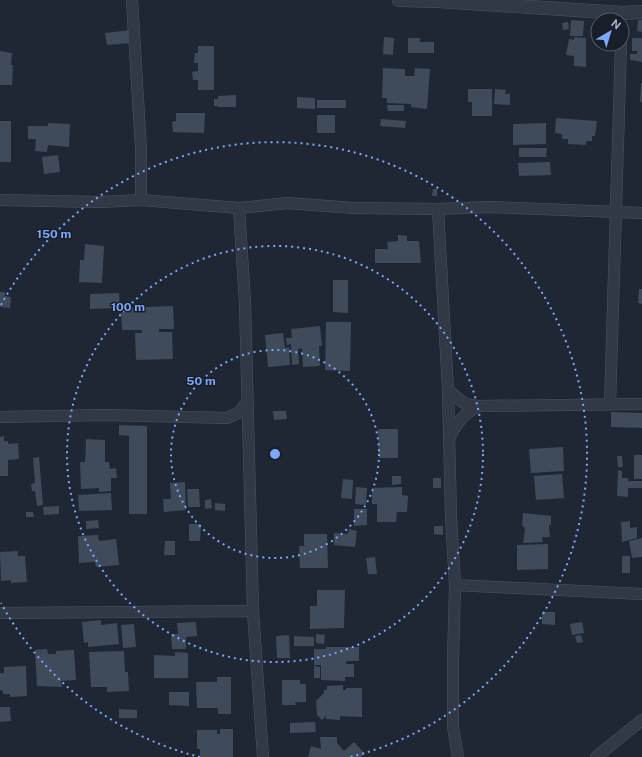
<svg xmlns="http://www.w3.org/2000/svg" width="642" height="757" font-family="'Public Sans',sans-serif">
	<rect width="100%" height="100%" fill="#1f2735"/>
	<path fill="#3f4a5a" d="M571,20L584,21L583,36H570Z
		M638,20H642V32L637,31Z
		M568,22L569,29L563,30L562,23Z
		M130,30L131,43L107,45L105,33Z
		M384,37L394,38L393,55L383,54Z
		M574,37L586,38V67L574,66V56L566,55L569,39L574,40Z
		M408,38H420V42H434V53H408Z
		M632,38H642V62L630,60V54H637V51H632Z
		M198,46H214V90H198V80H193L192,72L198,71V63H194L195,53H198Z
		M0,51L12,53L11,65H13L12,85H0Z
		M383,68L405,69V76H414L415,68L430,69L427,109L411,107V104L387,103V98H382Z
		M641,83H642V102H640Z
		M468,89H492V116H472V102H468Z
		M495,89L506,90L505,94H510V105L494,104Z
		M236,95V107H218V106H214V99H218V96Z
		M297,97L315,98V109L297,108Z
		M317,100H346V108H317Z
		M387,105H404V111H388Z
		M176,113H205L204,133L173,132L172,122L176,121Z
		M317,115H335V133H317Z
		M556,118L597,121L595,136H592V141H586V145L568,144V139H562V134L555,133Z
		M381,119L406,121L405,128L380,126Z
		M0,121H11V162H0Z
		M48,123L70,124L69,147L48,145L47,152L35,151L36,139H28V126H48Z
		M546,123V144L513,145V124Z
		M519,148H547L546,157H519Z
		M58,155L60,172L44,174L42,157Z
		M550,162L551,175L519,176L518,163Z
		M433,189H437V196H432Z
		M398,235L407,236V241H419L421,263H375V249H388L387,242L398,241Z
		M85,244L104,246L102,283L79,282L80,260H84Z
		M333,280H348V313L333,312Z
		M639,289H642V304L638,303Z
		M0,292H5V296L11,297L10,308L0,307Z
		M119,293L120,308L90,309V294Z
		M173,306L174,329H159V332H172L173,359L136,360L135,333H142V330H122L121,308Z
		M326,322H351L350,371L325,370Z
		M320,326L322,346H319L320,366L303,367L302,348L298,349L299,364L292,365L291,344L287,345L286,338H292L291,329Z
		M283,333L285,348L289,347L290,365L268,367L265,335Z
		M273,411H286L287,419L274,420Z
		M611,412L642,413V428L611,427Z
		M119,425L147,426V514H129V436L119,435Z
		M378,429H398V458H379Z
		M4,436V441H8V444L18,443L19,459L8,460V476H0V437Z
		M86,439L105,440V462H109L110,469L116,468L117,478H111V491L99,492V488L81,489L80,462H85Z
		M563,447L564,471L531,473L529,449Z
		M634,455H642V479H634Z
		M617,456H622L623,467H618Z
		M39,457L43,505L37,506L35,491H32L31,484L35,483L33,458Z
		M618,470L622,471V478H628V481H642V488H628V497L617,496Z
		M562,474L564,498L536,500L534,476Z
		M392,476H401V484L392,485Z
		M433,478H441V488H433Z
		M343,479L353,480L352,499L341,498Z
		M185,482L186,510L164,512L163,499H171L170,483Z
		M356,487L367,488L366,505L355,504Z
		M402,487V495L408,496L407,512H397L396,522H377V504H372V488Z
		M187,489H199L200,507H188Z
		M111,493L112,510L79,511L78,495Z
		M211,499L212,508L205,509V500Z
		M215,503L225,504V511L215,510Z
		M59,506V514L44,515L43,507Z
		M354,509H367V525L354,526Z
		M26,512H33L34,517H26Z
		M523,513L551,516V525H549L550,537H542L543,542L523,543L525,530L524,527L522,526Z
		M98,520L99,528L86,529V521Z
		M630,521V528L637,527V538L622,542L621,522Z
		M189,524H201L200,541H189Z
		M434,526H443V535L434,534Z
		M349,529L357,531L355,547L334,545V533L348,534Z
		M304,534H327L328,568H300L299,546H304Z
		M98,535L99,541L116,539L119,565L96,567L95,562L79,563L78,536Z
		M642,538V557L632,558L629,541Z
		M165,541H175V555H164Z
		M548,544V569L517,570V545Z
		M18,551V556H25L27,582L11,583V580L1,581L0,552Z
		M622,556H630V573H622Z
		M375,557L377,574H368L366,558Z
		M317,590H345L344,628L310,629V606H317Z
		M542,612H555V625L542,624Z
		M101,620V625L117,623L119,644L88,647V642L84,643L82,622Z
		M196,622L197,636L186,637V649H172L171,634H178L177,623Z
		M582,622L584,633L572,635L570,624Z
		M134,624L136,647L123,648L121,625Z
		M316,634L325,635L324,644L316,643Z
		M289,635L290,658H277L276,636Z
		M581,635L583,642L577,643L575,636Z
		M294,636L314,637V646H294Z
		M326,647H359V661H346V664H354V677H345V681L321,680V665H314V649H326Z
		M47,649L48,654H56V651L74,650L76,680L61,681L62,687L37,686L35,650Z
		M124,651L125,672H128L129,691L107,692V687H91L89,652Z
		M175,652L188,653V678H154V655L175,656Z
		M26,666L27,696L10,697V694H3V691L0,690V673H4V667Z
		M314,666L320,667V678H314Z
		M217,677H231V714H218V708H197L196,682H217Z
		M282,680H300V684H306V702H295L296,705H282Z
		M343,685V690H346V688H362V717L340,716V720L326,719V716L322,720L317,715L316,701L324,693V690H327V686Z
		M169,692H189V706L169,705Z
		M0,707H10L11,721L0,722Z
		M119,709L137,710V718H119Z
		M315,722L316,732L290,733V723Z
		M220,729H233V757H200V749H197V730H217V734H220Z
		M320,737H337V743L344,751L354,742L365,754L361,757H308L311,746L321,749Z"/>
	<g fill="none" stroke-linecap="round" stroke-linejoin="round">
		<g stroke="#4c5461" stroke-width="12">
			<path id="minor" d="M132,0L141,149V200
				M0,200L100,202L141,200L239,208L287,203L354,208L438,209L488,207L642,213
				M239,208L245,302L253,611L263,757
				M438,209L448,390L451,517L455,585L453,661V727L458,757
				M448,390L465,404L478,406L642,404
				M610,404L621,44
				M0,417L105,415L227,418L238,413L248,401
				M450,437C457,422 464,414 478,406
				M455,585L642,594
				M0,613L253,611
				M596,757L642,720"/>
		</g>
		<g stroke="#4c5461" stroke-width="14">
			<path id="tertiary" d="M399,0L438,1L622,13L642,12"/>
		</g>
		<use href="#minor" stroke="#323946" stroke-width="11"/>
		<use href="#tertiary" stroke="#323946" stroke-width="13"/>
	</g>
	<g fill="none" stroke="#7ba8f8" stroke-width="2" stroke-dasharray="2 4">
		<circle cx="275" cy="454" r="104"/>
		<circle cx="275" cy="454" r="208"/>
		<path d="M200 757A312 312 0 0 1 1 603M1 305A312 312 0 1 1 350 757"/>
	</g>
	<circle cx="275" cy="454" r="6" fill="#7ba8f8" stroke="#181f2a" stroke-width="2"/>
	<g font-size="12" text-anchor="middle" font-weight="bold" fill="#7ba8f8" stroke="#181f2a" stroke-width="3" stroke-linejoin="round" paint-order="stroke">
		<text x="54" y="238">150 m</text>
		<text x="128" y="311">100 m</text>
		<text x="201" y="385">50 m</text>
	</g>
	<g transform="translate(610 32) rotate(38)"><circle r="19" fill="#181f2a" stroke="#535b67"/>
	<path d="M0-3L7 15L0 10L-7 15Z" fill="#7ba8f8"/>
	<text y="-6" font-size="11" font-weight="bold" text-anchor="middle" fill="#abb4c3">N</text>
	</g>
</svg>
